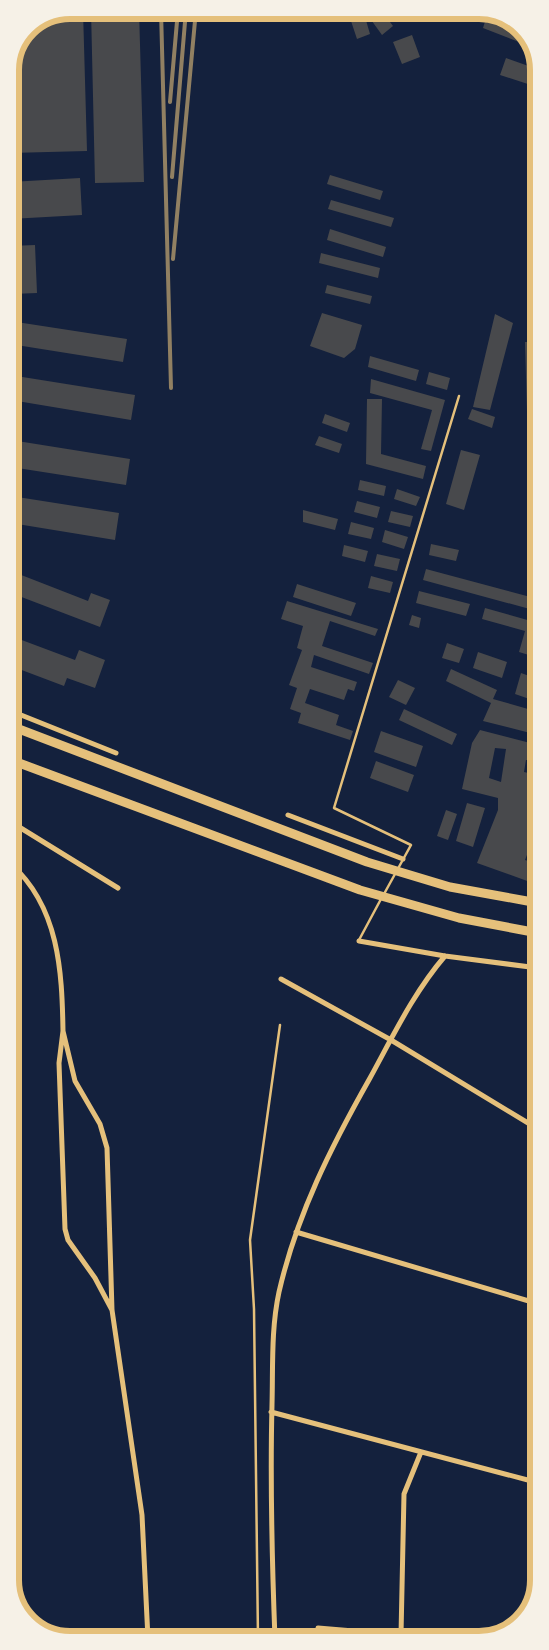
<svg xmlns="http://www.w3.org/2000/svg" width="549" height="1650" font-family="'Public Sans',sans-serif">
	<rect width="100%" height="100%" fill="#14213d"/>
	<path fill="#48494c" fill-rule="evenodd" d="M70,10H83L87,151L10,153V66L28,27Z
		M91,10H139L144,182L95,183Z
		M356,10H363L370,34L357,39L348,12Z
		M378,10H381L393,26L382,35L369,17Z
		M419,10H441L434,21Z
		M487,15L520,27L532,47L483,28Z
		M412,35L420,57L402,64L393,42Z
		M506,58L537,69V87L500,75Z
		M330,175L383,191L380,200L327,184Z
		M80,178L82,215L10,219V182Z
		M331,200L394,218L391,227L328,209Z
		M330,229L386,247L383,257L327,240Z
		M35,245L37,293L12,294L10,246Z
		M321,253L380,268L378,278L319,263Z
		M327,285L372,296L370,304L325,293Z
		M322,313L362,325L355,349L344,358L310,346Z
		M495,314L513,323L490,410L473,407Z
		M10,321L127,339L123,362L10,344Z
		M525,342H537V412H527Z
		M370,356L419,370L416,381L368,367Z
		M429,372L450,378L447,390L426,384Z
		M10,375L135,395L131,420L11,400Z
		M371,379L445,400L431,451L421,449L432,410L370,393Z
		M367,399H382L381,454L426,466L423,479L366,464Z
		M472,409L495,417L492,428L468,419Z
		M325,414L350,423L347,432L322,423Z
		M319,436L342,444L339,453L315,445Z
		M11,440L130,459L126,485L11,467Z
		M461,450L480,455L464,510L446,504Z
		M360,480L386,486L384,496L358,490Z
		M397,489L420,497L416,506L394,499Z
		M11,496L119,513L115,540L11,523Z
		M357,501L380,507L377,518L354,512Z
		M303,510L338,519L335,530L303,522Z
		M391,511L413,516L410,527L388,522Z
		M351,522L374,528L371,539L348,534Z
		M385,530L408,537L404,549L382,542Z
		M431,544L459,550L456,561L429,555Z
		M344,545L368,551L365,562L342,556Z
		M377,554L400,559L397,571L374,566Z
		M426,569L538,599L537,611L423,580Z
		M11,571L88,601L91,593L110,600L100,627L11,593Z
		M371,576L393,582L390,593L368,588Z
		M297,584L356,603L351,616L293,597Z
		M419,591L470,604L466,616L416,603Z
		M287,601L378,629L375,636L330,621L322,646L373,663L369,674L314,655L311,667L357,682L354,691L348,689L344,700L310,689L305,703L339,715L336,725L353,731L350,740L298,723L301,713L290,709L297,688L289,685L302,650L297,648L303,626L281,619Z
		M485,608L538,623V636L532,656L519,652L525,631L482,619Z
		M412,615L421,618L419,628L409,625Z
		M11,636L75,660L79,650L105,660L95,688L67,678L64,686L11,666Z
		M447,643L464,649L459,663L442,658Z
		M478,652L507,662L502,678L473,668Z
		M451,669L497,690L493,699L535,711L538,735L483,721L491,703L446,681Z
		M521,673L538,679V702L515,694Z
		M398,680L415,688L406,705L389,697Z
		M404,709L457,734L452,745L399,720Z
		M480,730L538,745V760H526L524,772L538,775V827L525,860L538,864L530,882L477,863L498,810V798L462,789L472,743ZM495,748L506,749L501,782L489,778Z
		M381,731L423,746L416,767L374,752Z
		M376,761L414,775L408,792L370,778Z
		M467,803L485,808L473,847L456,841Z
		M446,810L457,814L448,840L437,836Z"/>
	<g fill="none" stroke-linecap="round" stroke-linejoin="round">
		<path stroke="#e5c07b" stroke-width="2.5" d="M384,894L411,845L334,808L459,396
			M359,940L381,899
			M258,1639L254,1309L250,1240L280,1025"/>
		<path stroke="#e5c07b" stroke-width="5" d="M11,711L116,753
			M288,815L403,859
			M11,822L118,888
			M11,864C59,907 62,971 63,1031
			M359,941L445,956L538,968
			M281,979L391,1040L538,1129
			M296,1232L539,1304
			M112,1310L95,1278L68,1240L65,1229L59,1063L63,1031L75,1081L100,1124L107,1148L112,1310L142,1515L148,1639
			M271,1412L539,1483
			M318,1628L401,1635L500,1634
			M401,1635L404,1494L421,1452
			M275,1639C272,1561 270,1483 272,1405C273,1367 271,1329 279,1292C297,1214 331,1147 370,1078C393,1036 414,992 445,956"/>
		<path stroke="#e5c07b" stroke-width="9" d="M11,726L367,862L450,887L538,903
			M11,760L360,890L459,918L538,933"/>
		<path stroke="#918062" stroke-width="4" d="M161,10L171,388
			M170,102L178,10
			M172,177L186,10
			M173,259L196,10"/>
	</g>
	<path d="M0 0H549V1650H0ZM70 19H479A51 51 0 0 1 530 70V1580A51 51 0 0 1 479 1631H70A51 51 0 0 1 19 1580V70A51 51 0 0 1 70 19Z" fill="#f6f1e7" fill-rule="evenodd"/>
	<path fill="none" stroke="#e5c07b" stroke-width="6" d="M70 19H479A51 51 0 0 1 530 70V1580A51 51 0 0 1 479 1631H70A51 51 0 0 1 19 1580V70A51 51 0 0 1 70 19Z"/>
</svg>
